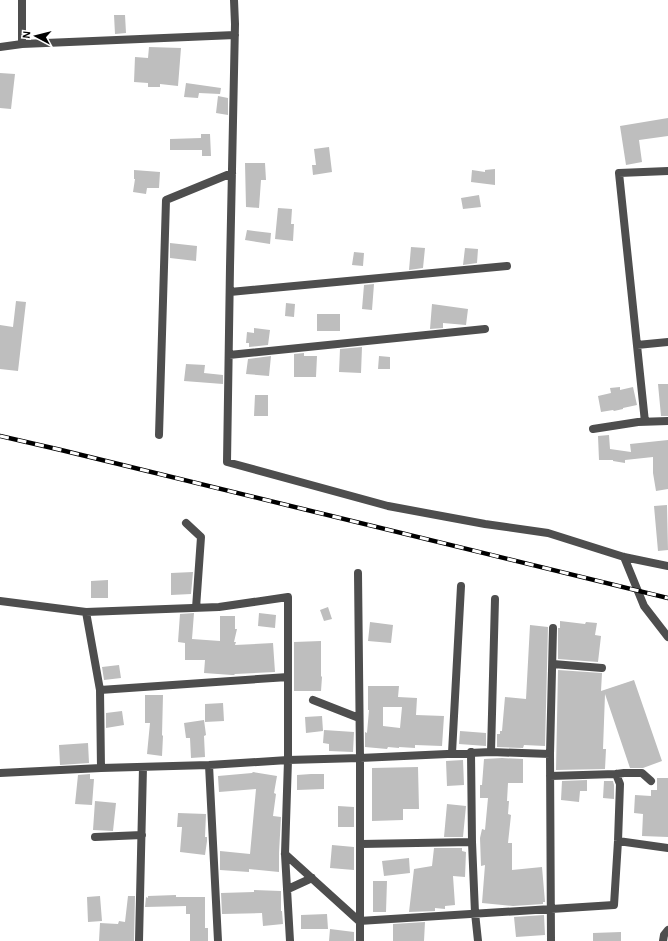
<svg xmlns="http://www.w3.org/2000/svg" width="668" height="941" font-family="'Alegreya Sans',sans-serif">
	<rect width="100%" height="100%" fill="#fff"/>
	<path fill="#bebebe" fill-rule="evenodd" d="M114,15H125L126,33L115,34Z
		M149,47L181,48L178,86L160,84V87H148V83L134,82L135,57L148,58Z
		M0,73L15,74L11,109L0,108Z
		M186,83L221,88L220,94L199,93L198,98L184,97Z
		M218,96L228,98V115L216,113Z
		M668,118V136L639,140L642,162L626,165L620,126Z
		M201,134H210L211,156H202V150H170V139L201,138Z
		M329,147L332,172L313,175L312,165H316L314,149Z
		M245,163H265L266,180H261L259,208L246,207Z
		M495,169V185L471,182L472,170L485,172V170Z
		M134,170L160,172L159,188H147L146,194L133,192L135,179H134Z
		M479,195L481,207L463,209L461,198Z
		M278,208L292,209L291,224H294L293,241L275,239Z
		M247,230L271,233L270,244L245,240Z
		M170,243L197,246L196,261L170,258Z
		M411,247L425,248L423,268L409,270Z
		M465,248L478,249L477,263L463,265Z
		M354,252L364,253L363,266L352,265Z
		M374,284L372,310L362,309L364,285Z
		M16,301L26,302L18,371L0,369V325L13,327Z
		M286,303L295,304L294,317L285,316Z
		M432,304L468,309L466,325L443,323V328L430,329Z
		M317,314H340V331H317Z
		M254,328L270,330L268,345L249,347V343H246L247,332L254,333Z
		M362,347L361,373L339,372L340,349Z
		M304,353V356H317L316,377H294V354Z
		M271,356L269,376L246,374L248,359Z
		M379,356L390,357V369H378Z
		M186,364L205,365L204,373L223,375V384L184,381Z
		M658,384H668V416H661Z
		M620,387V390L633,387L637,405L623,408V409L614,411L613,410L601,412L598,396L611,393L610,388Z
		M255,395H268V416H254Z
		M609,435L610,449L631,452L630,444L668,440V489L656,491L653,473V457L625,460V463L613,461V460H599L598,436Z
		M667,505L668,550L658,551L654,506Z
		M193,572L191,594L171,595V573Z
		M108,580V598H91V581Z
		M328,607L332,619L324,621L320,610Z
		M194,613L192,639L220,641V616H235V629H237L234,642H236L235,645L273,643L275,672L235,674L234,675H232L204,673L205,660H185V643L178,642L180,614Z
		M259,613L276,615L275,628L258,626Z
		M560,621L585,624L586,622L597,623L595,635L601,636L598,662L558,659V628H560Z
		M370,622L393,625L391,643L368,641Z
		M530,625L548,627L545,746L524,745L523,748L497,747V734H500V731H502L505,697L526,699Z
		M321,641V676L322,677L321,691H294V642Z
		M119,665L121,678L104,680L102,667Z
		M558,670L602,673L601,691L634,680L662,761L643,768H630L605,694L603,749H606L605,769L556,770Z
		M368,686H399L398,697L417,698L416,715L444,716L442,746L415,745V748L399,747V748L388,747L387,749L365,747V732L367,733L369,710H368ZM383,707H402L400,728L383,726Z
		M145,695H163L162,735L163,736L162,756L147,754L150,723H145Z
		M223,703L224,721L205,722V704Z
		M122,711L124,725L106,728V713Z
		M322,716L323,731L306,733L305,717Z
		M204,720L206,735L204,736L205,757L191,758L190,738H186L184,723Z
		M324,730L354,732L353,752L329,751V744L323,743Z
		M460,731L486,733V746L459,744Z
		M88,743L89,763L60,765L59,745Z
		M502,758L523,759V783H508L507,801H509L508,814L511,815L508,843H512V870L542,867L545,902H543V904L513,906L482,903L485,865L481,866L480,838L482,829L485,830L488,798H480V785H482L484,759Z
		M463,760L464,785L447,786L446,761Z
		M418,767L419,809H403V820L372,821V768Z
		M253,772L277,776L274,793L276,794L273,816L281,817L279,853V872L249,869V872L220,870V851L250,854L256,789L219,792L218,776L252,773Z
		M90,774V779H94L92,805L75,804L78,775Z
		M311,774H324V789L297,790V775Z
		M657,778H668V837L642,836L643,814L634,813L635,795L651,796V790H657Z
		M587,780V791H580L579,802L561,800L562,781Z
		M604,781H613L614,785V799L603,798Z
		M95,801L116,803L113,831L93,830Z
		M447,804L466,806L463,837H444Z
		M338,806L354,807V827H338Z
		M178,813L206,814L205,837H207V841L205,855L180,852L182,827H177Z
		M332,845L354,847V870L330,868Z
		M434,848H462V851L466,852L465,877L453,876L455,905L445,906V909L435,908V911L409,912L414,869L432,866Z
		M409,858L410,873L384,876L382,861Z
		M373,881H387L386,912H373Z
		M254,890L281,891V911H282L283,924L263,926L262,913L222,914L221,893L254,892Z
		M176,895V897H205V928H208V941H190V914H186V906L145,907L146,897L148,898V896Z
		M100,896L102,921L88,922L87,897Z
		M128,896H135L134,941H99L100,923L118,924L119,921L125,922Z
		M327,914L328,929H301V915Z
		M544,915L545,935L516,937L514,917Z
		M425,922L424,941H393V924Z
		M330,929L354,932V941H329Z
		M621,932V941H593V933Z"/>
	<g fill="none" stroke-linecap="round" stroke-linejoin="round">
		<path stroke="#4e4e4e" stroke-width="8" d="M22,0V44
			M234,0L235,24L230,267L227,462L388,506L485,524L548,533L624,557L668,566
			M0,47L22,44L235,35
			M230,292L507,266
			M637,345L668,342
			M229,355L485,329
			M645,422L619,173L668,171
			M593,429L638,422L668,421
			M159,435L166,200L232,173
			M186,523L201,537L196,608
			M624,557L644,606L668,637
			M0,601L86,612
			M553,664L602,668
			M100,690L288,677
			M313,700L359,718
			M471,752L472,842L475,913L478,941
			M491,752L495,599
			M452,753L461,586
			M550,754L553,628
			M209,765L218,941
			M0,773L101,768
			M550,776L616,774L624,773H642L651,781
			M95,837L142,835
			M618,841L668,848
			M361,844L472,842
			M285,854L359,921L614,905L618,841L620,784L616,774
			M288,889L312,878
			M139,941L143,767
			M290,941L285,854L288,760L209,765L101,768L100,690L86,612L219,607L288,597V760L360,758L358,573
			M360,941V758L491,752L550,754L551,941
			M663,941L664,935L668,930"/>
		<g stroke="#000" stroke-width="4.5">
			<path id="rail" d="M0,436L61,450L668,598"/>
		</g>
		<use href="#rail" stroke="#fff" stroke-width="3" stroke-dasharray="9" stroke-linecap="butt"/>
	</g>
	<g transform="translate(36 36) rotate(277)" stroke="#ffffff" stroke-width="3" paint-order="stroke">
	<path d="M0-3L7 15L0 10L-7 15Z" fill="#000000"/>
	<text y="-6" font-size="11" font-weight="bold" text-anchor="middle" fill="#000000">N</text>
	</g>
</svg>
